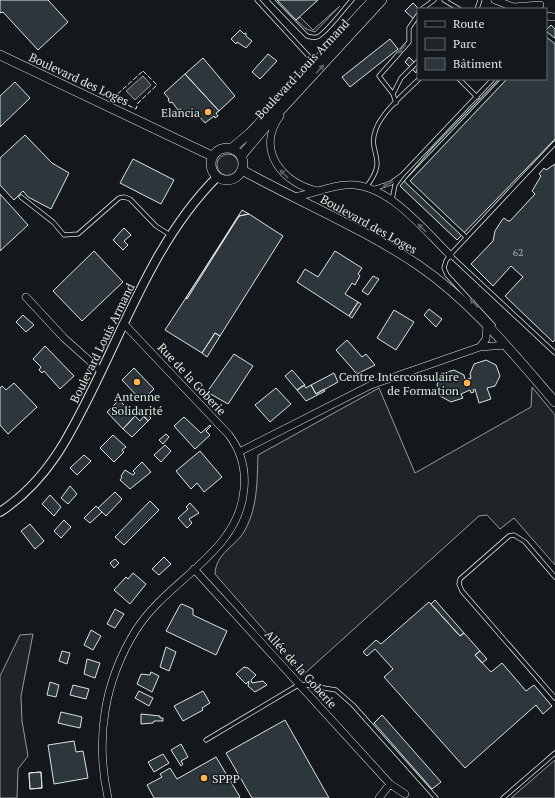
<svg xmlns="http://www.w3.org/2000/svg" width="555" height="798" font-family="'PT Serif',serif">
	<rect width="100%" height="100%" fill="#14181c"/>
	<path fill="#202428" stroke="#939e99" d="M340,6L315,32L306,29L296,20L300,17L313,30Z
		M217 165a11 11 0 1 1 22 0a11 11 0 1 1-22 0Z
		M532,387L555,415V565L514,518L500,529L487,515L479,516L303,675L215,574C216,552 236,547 245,530C258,506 257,480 258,455L379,388L415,473L531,407Z
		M33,634L21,696L22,721L28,756L18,769L17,798H0V676L20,635Z
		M555,760V798H511Z"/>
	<path fill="#363b3e" stroke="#939e99" d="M143,76L151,85L135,100L126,91Z"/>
	<path fill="#2c363c" stroke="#d8e6dc" d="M0,0H48L68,22L38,50L3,12L0,13Z
		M277,0H318L296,20Z
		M413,3L419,9L418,23L405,11Z
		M551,25L555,29V139L457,240L400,186L433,147L499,79H546V30Z
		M240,30L244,34L246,33V36L252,41L246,48L237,42L236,44L231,39Z
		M390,39L398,49L350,87L342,77Z
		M268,54L277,61L260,79L252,72Z
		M409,57L418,66L416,73L405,62Z
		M203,58L235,96L219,111L185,74Z
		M185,74L219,111L216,113L218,116L215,118L214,116L205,123L198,115L195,118L191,114L189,115L180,109L178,110L172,102L170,103L168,100L169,99L164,93Z
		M15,82L30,98L0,127V96Z
		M25,135L52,163L69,173L51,209L28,197L23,191L14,200L0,185V158Z
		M133,159L174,180L161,204L120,183Z
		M555,164V340L553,342L505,296L523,277L511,266L493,286L471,264L493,241L495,231L502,220L504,218L508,221H510L535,194L532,191L541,176L539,174L544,168L546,170Z
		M0,194L28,225L0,251Z
		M242,210L249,214L239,216L187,299L186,298Z
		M249,214L283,236L220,336L215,333L202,353L165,330L239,216Z
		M124,228L131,235L124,241L128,245L123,250L113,240Z
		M94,251L123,282L82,321L53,291Z
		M335,251L362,268L358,274L360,276L355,285L352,283L345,294L358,302L349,316L297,282L305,269L318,277Z
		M373,276L379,279L368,295L362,291Z
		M358,302L361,304L352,318L349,316Z
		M429,309L442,319L436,327L424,315Z
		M394,310L414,322L396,350L377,338Z
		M23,315L34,325L26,332L16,322Z
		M215,333L220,336L207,357L202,353Z
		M347,340L362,357L366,354L375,365L357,374L336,350Z
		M45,346L74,376L60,389L44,371L42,373L39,370L41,367L33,359Z
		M234,354L253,366L228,404L207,392Z
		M486,360L496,365L500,376L495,386L487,388L491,399L479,403L475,389L473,390L474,392L471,393L470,390L461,394L463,398L451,402L440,396L437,385L441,374L454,370L464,375L465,380L469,378L470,379L471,378L470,374L474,364Z
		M134,368L154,389L142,401L122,380Z
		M292,370L305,385L297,390L285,376Z
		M334,373L338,382L316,394L311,385Z
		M14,383L37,407L8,434L0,425V388L2,386L6,390Z
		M304,385L306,388L311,385L316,394L324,389L325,391L306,401L297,390Z
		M276,388L291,404L270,422L255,405Z
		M119,400L135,416L123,429L107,412Z
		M144,411L151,418L148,421L141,414Z
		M135,416L140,421L144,416L148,421L132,437L123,429Z
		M184,417L201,433L210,425L211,426L206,431L210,435L195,449L174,426Z
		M166,434L169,437L163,444L159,440Z
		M113,435L126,447L122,450L124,452L114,462L100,448Z
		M165,445L171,451L161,462L154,455Z
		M200,451L222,477L204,492L197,483L191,489L176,471Z
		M84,455L91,461L77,475L70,468Z
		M142,462L151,472L130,489L120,480L122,477L121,476L125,470L133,475L135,473L133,471Z
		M70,486L77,494L68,504L61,498Z
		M115,492L122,499L106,516L98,508Z
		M50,495L61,507L54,516L42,504Z
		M150,501L159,510L124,545L115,537Z
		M190,503L199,513L189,519L192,523L187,528L178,518L188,509L186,507Z
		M96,506L102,512L90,523L84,518Z
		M64,520L71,527L61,538L54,531Z
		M30,524L44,541L35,549L21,531Z
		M164,557L171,564L159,575L152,569Z
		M115,559L119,563L114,568L110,563Z
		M133,573L146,584L130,604L114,590L126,577L128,579Z
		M435,600L464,633L460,636L431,604Z
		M429,602L460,636L464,633L480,651L475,655L491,672L502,663L526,691L534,685L552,706L543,714L536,705L465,768L384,677L393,669L375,649L367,656L363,652L376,640L381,644Z
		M182,604L193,609V615L227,631L216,655L166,631L180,605Z
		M115,609L124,614L115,628L107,624Z
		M91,630L101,636L93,650L84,645Z
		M166,647L176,652L169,671L160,667Z
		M62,651L70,653L67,664L59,661Z
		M480,651L487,659L482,663L475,655Z
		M87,659L100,663L95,678L84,674Z
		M244,667L248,668L256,675L251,680L252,683L263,681L267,685L255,692L248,686L249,681L246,684L236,674Z
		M151,672L159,676L152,692L137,684L141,674L150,675Z
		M50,682L59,685L56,697L47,695Z
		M73,685L89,689L86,699L70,695Z
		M139,691L153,698L149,706L135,698Z
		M203,691L210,703L202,708L203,710L183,721L174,706Z
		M61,712L82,717L80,728L58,723Z
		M141,714L160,716V718H163V721H154L153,723L141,724Z
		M382,715L441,782L432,789L374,723Z
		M285,720L329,798H252L226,753Z
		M74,741L76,752L83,751L88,778L54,784L48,745Z
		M181,744L188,757L181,761L183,764L181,766L171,750Z
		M163,754L169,763L154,772L148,762Z
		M216,757L240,797L238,798H154L147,785L162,777L160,774L170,768L177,779Z
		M41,772L42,788L30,789L29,773Z
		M41,772L42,788L30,789L29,773Z"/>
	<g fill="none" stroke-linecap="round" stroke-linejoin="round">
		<g stroke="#d8e6dc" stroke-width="5">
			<path id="service" d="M257,0L314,62
				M272,0L307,36C311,37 313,38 317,37C326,34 344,8 352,0
				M444,0L459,9
				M422,9L434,0
				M477,9L480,0
				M546,34L555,41
				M459,79L477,97
				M393,94L379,76L409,42V28L418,15
				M396,103L393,94L401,78L418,61
				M402,175L493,79
				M366,187C390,157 366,154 376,129C382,112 406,92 419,79
				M373,189L391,183L402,175L395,185L392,200
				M21,197L53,222L64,235L78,234L119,198L124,197L130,199L156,226L170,235
				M466,237L407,181L504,79
				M450,255L555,353
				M493,325L447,275L444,268L446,261L450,255L555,143
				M555,577L525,542L514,535L509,536L460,579L459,584L462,591L555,698
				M206,740L300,684L336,690L353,705L436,798
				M503,798L555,753"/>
		</g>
		<g stroke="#d8e6dc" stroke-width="8">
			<path id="minor" d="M495,0L513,7L540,5
				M546,16L555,17
				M280,116C255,150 283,184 318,191
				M293,197C311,195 328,186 346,185C387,182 423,229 450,255
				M26,297L64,338L101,371
				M487,324L486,339L480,347L506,345
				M239,452L371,385L480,347
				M194,569L390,784L405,794
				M108,798C95,739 104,681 136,630C168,579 239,553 244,489C246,469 241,451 229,435L124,324
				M379,798L390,784"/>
		</g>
		<g stroke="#d8e6dc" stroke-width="10">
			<path id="tertiary" d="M0,512C49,480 71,433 96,382C131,311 160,234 217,177"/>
		</g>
		<g stroke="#d8e6dc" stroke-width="10">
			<path id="secondary" d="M0,55L212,156
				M211 164a16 16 0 1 1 32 0a16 16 0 1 1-32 0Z
				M232,148L250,133L373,0
				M241,156L267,125L382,0
				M242,170C300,202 363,228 418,265C472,302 513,353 555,402"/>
		</g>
		<use href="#service" stroke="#14181c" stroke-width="3.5"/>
		<use href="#minor" stroke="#14181c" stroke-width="7"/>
		<use href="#tertiary" stroke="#14181c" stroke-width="8"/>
		<use href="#secondary" stroke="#14181c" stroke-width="9"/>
		<path stroke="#d8e6dc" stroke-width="1" stroke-dasharray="5 2" stroke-linecap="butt" d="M143,71L157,85L138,103L136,109L113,98Z"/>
	</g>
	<defs><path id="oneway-solid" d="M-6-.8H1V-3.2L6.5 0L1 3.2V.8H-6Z"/></defs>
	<g fill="#59605f">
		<use href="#oneway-solid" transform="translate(402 49) rotate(131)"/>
		<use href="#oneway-solid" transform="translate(320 69) rotate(-48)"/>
		<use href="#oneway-solid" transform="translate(284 174) rotate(-135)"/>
		<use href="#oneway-solid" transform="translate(388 184) rotate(152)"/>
		<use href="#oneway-solid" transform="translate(422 228) rotate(-136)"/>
		<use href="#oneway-solid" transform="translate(474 303) rotate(-132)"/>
	</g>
	<g fill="#ffb74d" stroke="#14181c" stroke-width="1.5">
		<circle cx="208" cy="112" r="4"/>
		<circle cx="137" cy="382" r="4"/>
		<circle cx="467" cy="383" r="4"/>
		<circle cx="204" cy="778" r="4"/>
	</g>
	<g text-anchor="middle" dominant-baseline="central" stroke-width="3" stroke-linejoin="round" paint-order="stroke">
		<g font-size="10" fill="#adbab4">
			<text x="518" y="252">62</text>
		</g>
		<g font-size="12" fill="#d8e6dc" stroke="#14181c">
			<text transform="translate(302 69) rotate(-47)">Boulevard Louis Armand</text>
			<text transform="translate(79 79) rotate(25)">Boulevard des Loges</text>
			<text transform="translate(369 224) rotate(29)">Boulevard des Loges</text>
			<text transform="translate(102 343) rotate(-64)">Boulevard Louis Armand</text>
			<text transform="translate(192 379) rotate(47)">Rue de la Goberie</text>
			<text transform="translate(301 669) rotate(48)">Allée de la Goberie</text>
		</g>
		<g font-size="12" fill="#d8e6dc" stroke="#14181c" text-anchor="end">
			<text x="200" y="112">Elancia</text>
			<text x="459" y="376">Centre Interconsulaire<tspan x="459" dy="14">de Formation</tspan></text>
			<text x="137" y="396" text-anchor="middle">Antenne<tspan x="137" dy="14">Solidarité</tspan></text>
			<text x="212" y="778" text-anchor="start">SPPP</text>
		</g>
	</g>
	<rect x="417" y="8" width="130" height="72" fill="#14181c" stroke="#626a69"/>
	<rect x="425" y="21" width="20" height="6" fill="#14181c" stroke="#626a69"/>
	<text x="453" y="28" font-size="12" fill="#d8e6dc">Route</text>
	<rect x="425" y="38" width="20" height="12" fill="#202428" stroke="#626a69"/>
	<text x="453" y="48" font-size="12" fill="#d8e6dc">Parc</text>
	<rect x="425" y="58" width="20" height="12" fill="#2c363c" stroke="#626a69"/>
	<text x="453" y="68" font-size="12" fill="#d8e6dc">Bâtiment</text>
</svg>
